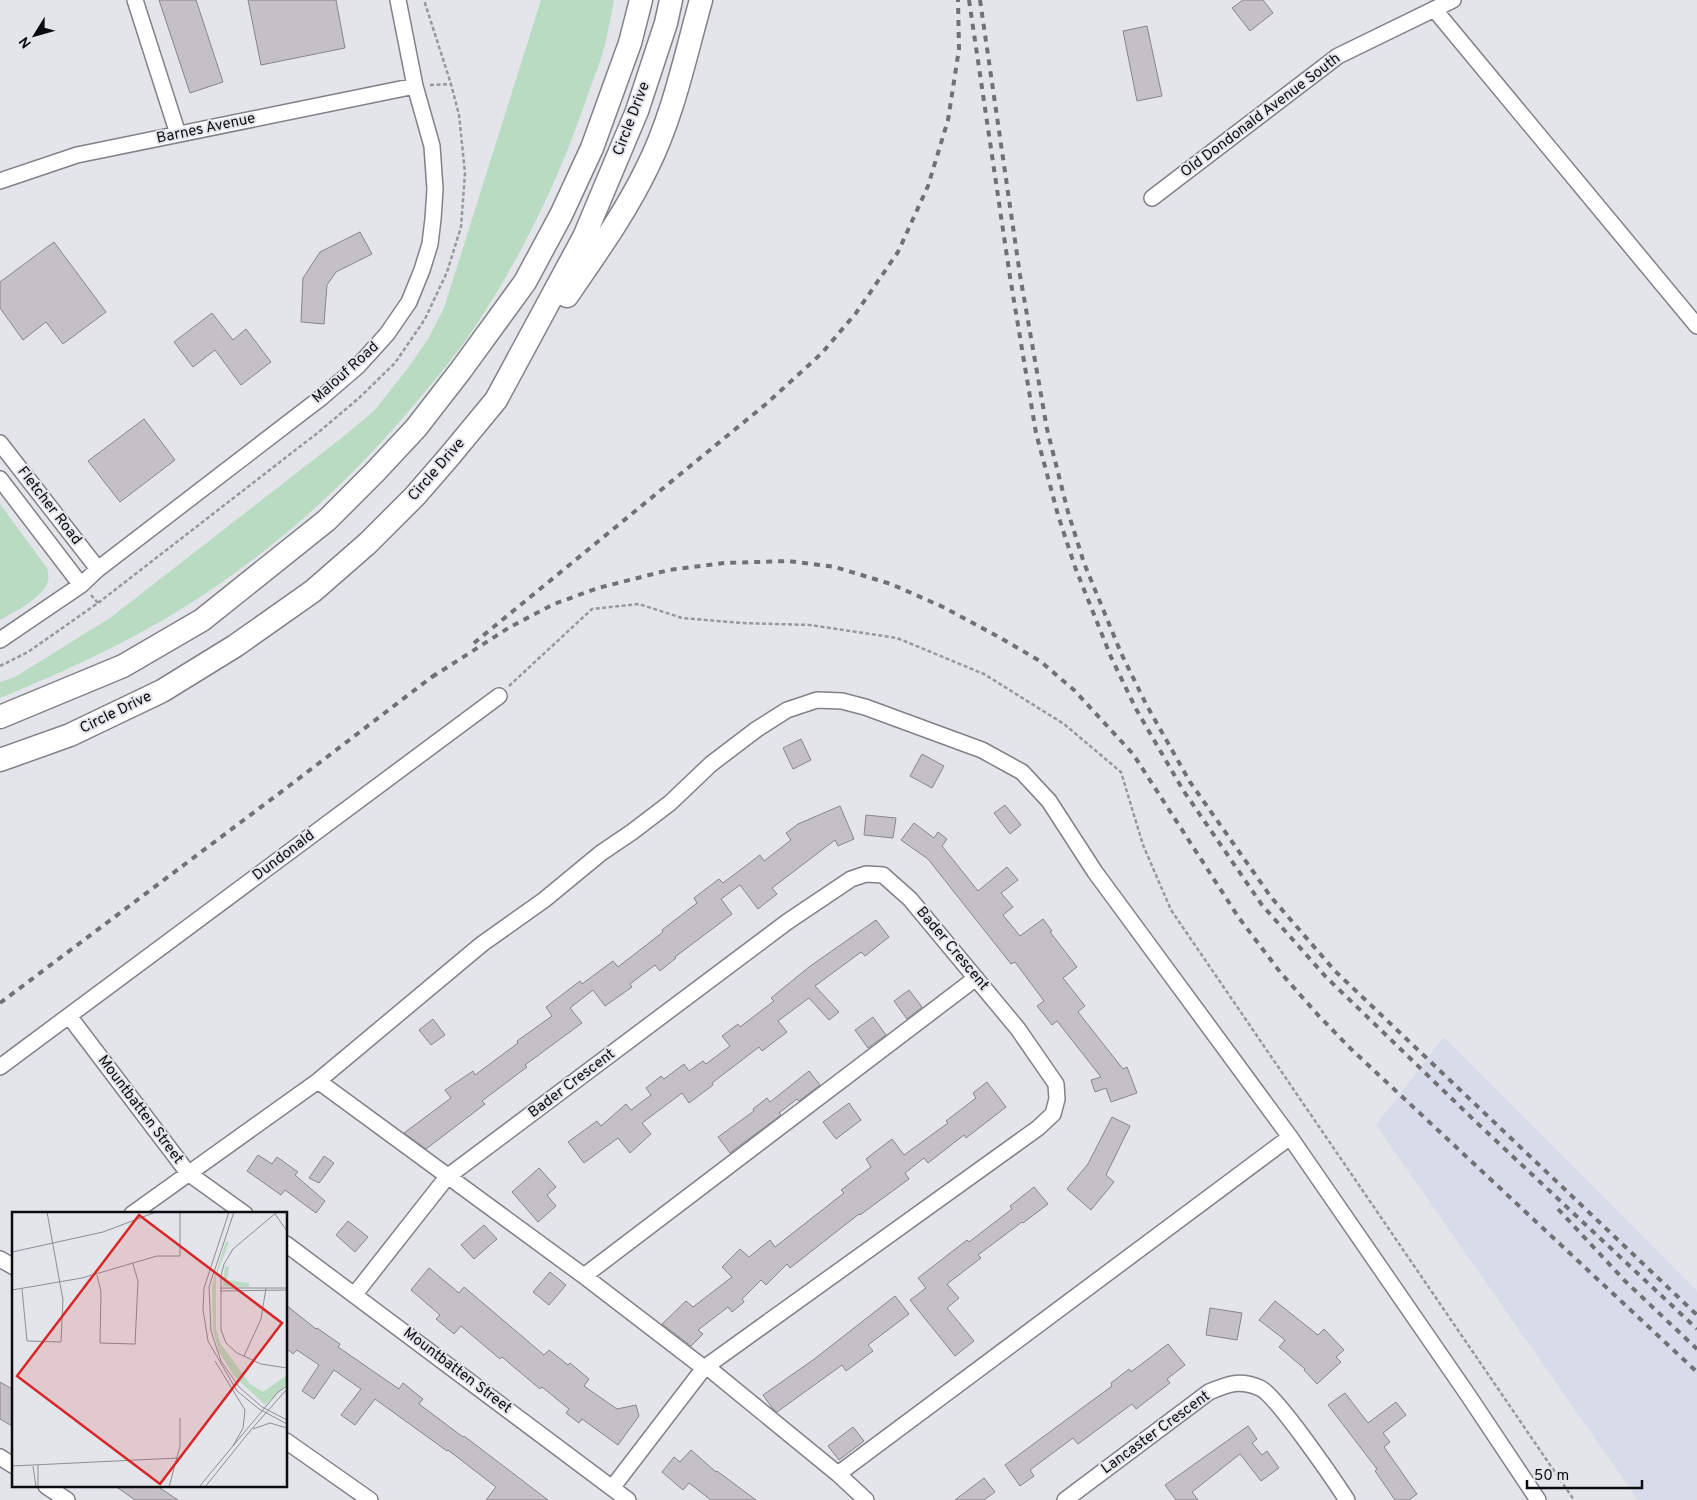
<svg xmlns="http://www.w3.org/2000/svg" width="1697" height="1500" font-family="Overpass,sans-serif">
	<rect width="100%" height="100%" fill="#e3e5eb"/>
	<path fill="#d8dbe9" d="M1444,1037L1697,1291V1500H1638L1376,1125Z"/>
	<path fill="#b8dbc1" d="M541,0H614C611,16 608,32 604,48C600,63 594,78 588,94C561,175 523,254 476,325C459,351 439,375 419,399C364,465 302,525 232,575C161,627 81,665 0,698V682L15,677L110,618L339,440L374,411L408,368L428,339L444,308Z
		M0,504L47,568C48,572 49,576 48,580C46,596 13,613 0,620Z"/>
	<path fill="#c3c1c6" stroke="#88858b" d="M159,0H196L223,82L190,93Z
		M248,0H336L345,48L261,65Z
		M1243,0H1263L1273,13L1250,31L1232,8Z
		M1147,26L1162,96L1137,101L1123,31Z
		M360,232L372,254L336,272L327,285L324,324L301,322L303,278L320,252Z
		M54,242L106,312L63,344L46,322L23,340L0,308V282Z
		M212,313L233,340L246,329L271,362L241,385L215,350L193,367L174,342Z
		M144,419L175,460L120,502L88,461Z
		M801,739L811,760L793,769L783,748Z
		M922,754L944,766L932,788L910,776Z
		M1005,805L1021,825L1010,834L994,813Z
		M840,806L854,839L838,846L835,840L772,888L777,894L758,909L740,885L721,899L732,914L675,957L676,958L660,971L655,965L630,984L632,987L605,1006L593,990L570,1008L582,1023L525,1065L527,1067L482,1101L485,1104L426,1149L404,1133L451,1098L445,1090L473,1071L475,1075L518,1043L517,1041L552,1016L546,1007L580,981L582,984L613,961L618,967L663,932L662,930L697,903L694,898L719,879L723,883L760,855L764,861L791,840L786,833L798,824Z
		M866,815L896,818L893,838L864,835Z
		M914,823L934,838L938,832L947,839L942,846L978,891L1007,867L1018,880L1001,893L1013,907L1003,915L1020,936L1043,919L1052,931L1050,932L1077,967L1063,978L1085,1006L1078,1012L1123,1069L1127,1067L1137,1093L1111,1102L1106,1088L1095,1092L1091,1080L1101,1077L1057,1021L1052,1025L1037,1006L1044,1001L1015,962L1011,964L928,859L901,840Z
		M876,920L889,937L865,956L861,952L815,986L839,1012L829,1020L809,998L778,1021L787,1032L762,1051L759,1047L712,1083L713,1085L689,1103L682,1093L642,1123L651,1134L630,1153L618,1138L584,1163L568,1142L597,1121L601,1126L626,1104L631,1110L651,1095L646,1088L661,1076L664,1079L684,1064L689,1071L703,1061L706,1064L730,1046L722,1036L738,1024L740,1027L774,1001L771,998L809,967Z
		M909,990L922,1007L907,1019L894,1001Z
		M873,1017L886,1035L868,1048L855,1030Z
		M433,1019L445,1035L431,1045L419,1030Z
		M809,1071L820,1085L799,1101L797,1099L779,1113L781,1115L730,1153L718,1137L754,1111L753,1109L767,1098L770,1102Z
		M987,1082L1006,1107L966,1138L964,1135L928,1163L924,1158L905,1173L909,1179L860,1215L859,1214L790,1268L787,1264L766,1285L761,1280L742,1299L744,1302L732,1312L728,1307L698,1330L703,1334L691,1346L662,1324L686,1301L693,1307L732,1277L722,1267L740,1249L749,1257L770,1240L775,1247L844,1193L841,1190L871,1167L866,1159L892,1139L904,1155L948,1123L946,1121L976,1098L973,1093Z
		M849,1103L861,1120L836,1139L823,1122Z
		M1112,1117L1130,1126L1106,1175L1114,1182L1091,1210L1067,1189L1088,1164Z
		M258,1155L272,1164L277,1157L298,1172L295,1175L325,1201L316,1213L285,1190L281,1195L247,1171Z
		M324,1156L334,1163L319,1183L309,1178Z
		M539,1168L556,1187L547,1195L556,1206L538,1222L512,1192Z
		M1034,1187L1048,1204L1023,1223L1022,1222L978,1255L981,1258L947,1284L959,1298L947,1308L974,1341L955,1356L910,1300L926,1288L918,1278L967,1240L969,1242L1012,1209L1010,1206Z
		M348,1221L368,1237L355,1252L336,1235Z
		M484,1225L497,1239L474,1259L461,1245Z
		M429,1268L459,1293L464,1287L544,1355L549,1350L568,1365L570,1363L589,1379L584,1386L617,1409L636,1405L639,1416L618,1445L582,1419L579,1423L566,1413L569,1409L542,1387L540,1389L502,1357L500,1359L461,1326L454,1334L436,1319L440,1315L411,1290Z
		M550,1272L566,1285L549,1305L533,1292Z
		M895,1296L909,1314L868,1345L873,1351L846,1371L842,1365L777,1412L773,1409L763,1395L813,1360Z
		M1275,1301L1318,1335L1324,1329L1344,1350L1336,1357L1341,1362L1317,1384L1304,1370L1305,1369L1279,1347L1285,1340L1259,1320Z
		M286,1305L316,1329L317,1328L340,1344L338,1347L399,1389L403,1383L423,1399L419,1404L463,1437L464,1436L548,1500H486L496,1487L448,1450L447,1451L375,1399L355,1425L341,1415L361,1389L334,1370L314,1399L302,1391L319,1365L297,1350L293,1354L286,1348Z
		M1210,1308L1242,1313L1237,1340L1206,1335Z
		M1168,1344L1185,1365L1167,1379L1170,1383L1136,1409L1132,1404L1078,1444L1073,1438L1030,1470L1034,1476L1020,1486L1005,1465L1112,1386L1111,1383L1129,1369L1131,1372Z
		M0,1382L14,1390V1427L0,1419Z
		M1345,1393L1368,1423L1396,1402L1406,1415L1383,1433L1390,1442L1384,1447L1417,1494L1409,1500H1395L1375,1471L1377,1469L1328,1405Z
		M1248,1426L1257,1439L1252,1443L1262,1455L1267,1451L1279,1468L1261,1481L1240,1454L1192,1492L1198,1500H1176L1165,1485Z
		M853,1427L864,1441L839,1460L828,1446Z
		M691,1450L716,1472L717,1471L756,1500H711L689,1483L683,1490L662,1472L674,1457L680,1462Z
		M984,1478L995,1492L984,1500H955Z
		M115,1486H157L178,1500H135Z"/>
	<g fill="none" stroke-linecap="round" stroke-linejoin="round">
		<g stroke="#818288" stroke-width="18">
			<path id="minor" d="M135,0L178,134
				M1434,9L1697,326
				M0,181L77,155L415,86
				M1152,198L1338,56L1453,0
				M0,443L98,569
				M0,479L81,585
				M0,640L81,585L98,569L322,397L358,366L387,334L409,302L422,270L430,244L433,219L435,189L432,146L415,86L398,0
				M69,1016L188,1173L245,1214
				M0,1067L499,696
				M318,1081L584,1276L704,1368
				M132,1214L318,1081L482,944L544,900L601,853L632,832L670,803L711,764L757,729L787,710L817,700L842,701L865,707L982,750L1022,772L1049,801L1095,872L1290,1137L1468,1395L1538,1500
				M286,1244L628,1500
				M0,1259L14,1267
				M584,1276L976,978
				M355,1294L447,1177L787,922L851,879L866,874L883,875L910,899L1018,1029L1056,1084L1057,1099L1053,1114L1038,1128L704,1368L612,1488
				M706,1366L838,1474L866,1500
				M286,1441L370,1500
				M0,1457L14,1466
				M838,1474L1290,1137
				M46,1486L67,1500
				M1065,1500L1209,1392C1228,1384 1239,1379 1260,1388C1276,1395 1334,1480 1347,1500"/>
		</g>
		<g stroke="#818288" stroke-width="25">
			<path id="highway" d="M567,296C595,255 624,215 646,170C673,117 685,57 701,0
				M0,717L123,666L202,620L327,520L374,473L416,428L461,370L525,282L561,215L592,148L630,43L641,0
				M0,760L70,735L162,691L235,646L313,591L368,543L415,496L448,458L496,400L584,237L637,111L666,23L671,0"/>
		</g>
		<path stroke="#96989c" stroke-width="2.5" stroke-dasharray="4 2.5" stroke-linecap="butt" d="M430,85L451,84
			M91,595L98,603
			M0,666L28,652L98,603L320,431L359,398L395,363L425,319L447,272L461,227L465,173L459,115L451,84L424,0
			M509,686L592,609L639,604L682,618L742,623L810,625L897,638L984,674L1064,724L1121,772L1143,845L1171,910L1574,1500"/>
		<use href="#minor" stroke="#fff" stroke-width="15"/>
		<use href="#highway" stroke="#fff" stroke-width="22"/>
		<path stroke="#707175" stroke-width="4" stroke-dasharray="6 6" stroke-linecap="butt" d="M969,0L1010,277L1036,433L1058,515L1075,567L1111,657L1136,709L1183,790L1262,905L1326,977L1476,1122L1697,1329
			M980,0L1020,275L1047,429L1068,512L1084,563L1121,653L1146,704L1190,782L1271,897L1335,971L1697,1315
			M474,643L766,404L822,353L856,313L898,252L928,186L948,120L959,49L958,0
			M432,677L510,627L554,604L598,588L669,570L724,563L789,561L835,567L891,584L943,607L997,636L1040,661L1074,690L1133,754L1239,918L1280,972L1318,1015L1351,1049L1697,1372
			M0,1003L289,786L437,673
			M1558,1209L1625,1281L1697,1349"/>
	</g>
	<g text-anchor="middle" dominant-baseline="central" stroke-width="4" stroke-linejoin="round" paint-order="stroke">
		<g font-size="15" fill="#0b0c0e" stroke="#e3e5eb">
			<text transform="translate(1261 116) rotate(-37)">Old Dondonald Avenue South</text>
			<text transform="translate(632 119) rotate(-69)">Circle Drive</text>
			<text transform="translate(206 129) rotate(-12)">Barnes Avenue</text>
			<text transform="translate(346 373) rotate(-42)">Malouf Road</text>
			<text transform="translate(437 470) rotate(-49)">Circle Drive</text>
			<text transform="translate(49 506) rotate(52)">Fletcher Road</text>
			<text transform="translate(116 713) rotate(-26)">Circle Drive</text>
			<text transform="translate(284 856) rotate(-37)">Dundonald</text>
			<text transform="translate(952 949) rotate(50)">Bader Crescent</text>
			<text transform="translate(572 1084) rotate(-37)">Bader Crescent</text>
			<text transform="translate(140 1110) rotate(53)">Mountbatten Street</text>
			<text transform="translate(457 1371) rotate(37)">Mountbatten Street</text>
			<text transform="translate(1156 1433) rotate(-36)">Lancaster Crescent</text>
		</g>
	</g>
	<g transform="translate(12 1212)">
		<rect width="275" height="275" fill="#e3e5eb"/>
		<path d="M214,29L217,30L204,64V117L208,131L238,172L251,180L275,163V172L253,193L222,164L207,140L201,118L200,74ZM213,54L217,55L215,68L237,71V75L211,74Z" fill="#b8dbc1"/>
		<path fill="none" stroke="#8d8e93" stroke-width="1" d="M217,0L192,76L191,98L196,129L225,179L247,197L275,212M222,0L197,75L199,119L209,149L227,175L250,195L275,208M265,0L221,37L212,52L209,64V118L214,131L225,141L249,152L275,156M263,2L275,19M0,40L91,20L144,0M85,63L89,80L88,131L123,132L126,69L121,52M208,76H275M10,77L15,129L49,130L51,88L35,0M0,78L70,66L145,44H168V0M208,79L275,78M232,144L249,107L254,76M203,149L233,198L231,216L221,234M235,217L266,180L275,174M241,217L258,211L275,216M238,219L275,177M26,253V275M0,254L166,246M21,254L24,275M157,275L168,234V206M187,275L235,217M193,275L238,219"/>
		<path fill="#d62828" fill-opacity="0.15" stroke="#d62828" stroke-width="2.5" d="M127,3L270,111L148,272L5,164Z"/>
		<rect width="275" height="275" fill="none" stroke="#0b0c0e" stroke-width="2.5"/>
	</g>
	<g transform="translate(35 35) rotate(233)" stroke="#e3e5eb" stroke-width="4" paint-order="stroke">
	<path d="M0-4L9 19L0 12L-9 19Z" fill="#0b0c0e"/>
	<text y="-8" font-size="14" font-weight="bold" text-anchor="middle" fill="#0b0c0e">N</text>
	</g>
	<path d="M1527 1480v8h115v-8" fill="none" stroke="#0b0c0e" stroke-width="2.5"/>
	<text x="1534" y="1480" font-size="15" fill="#0b0c0e" stroke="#e3e5eb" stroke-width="4" paint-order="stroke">50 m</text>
</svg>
